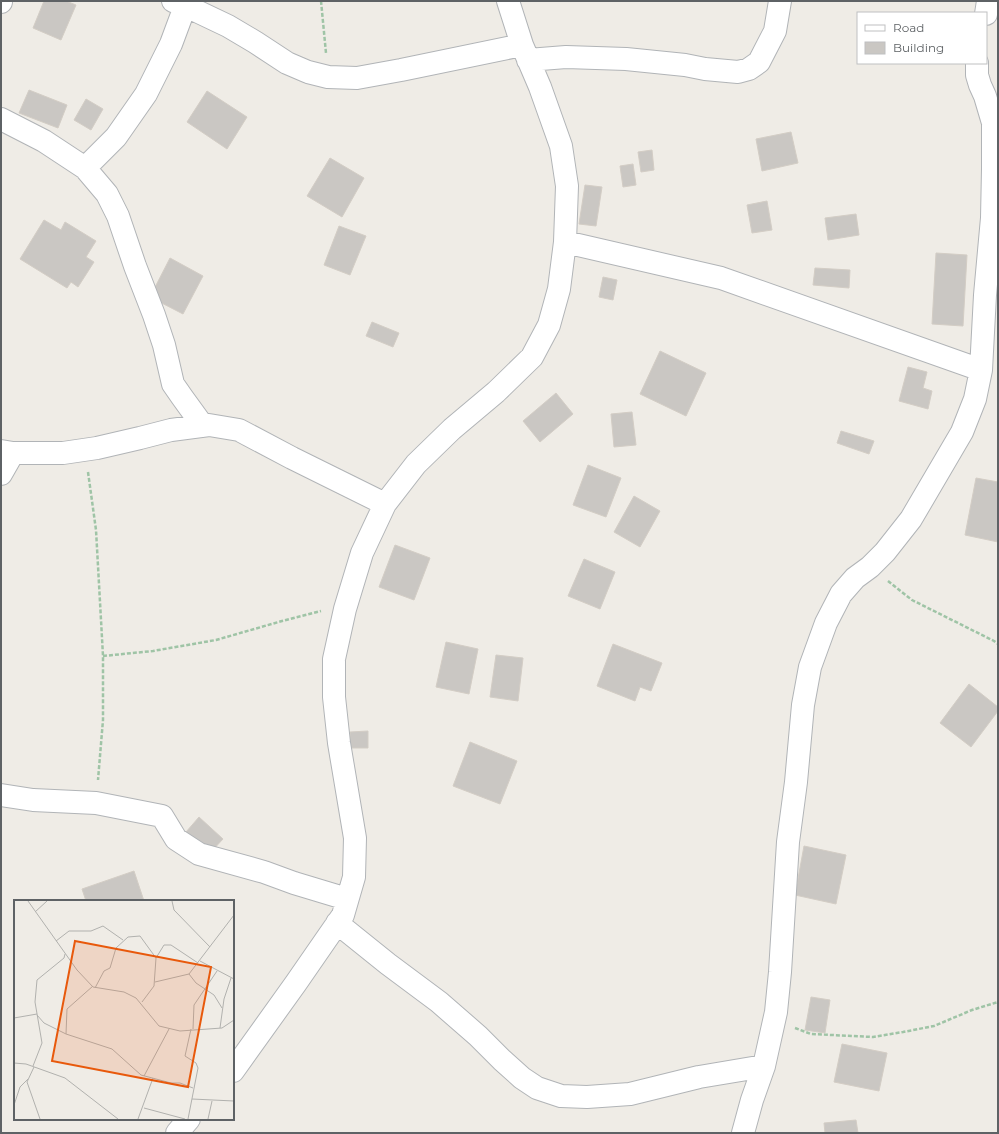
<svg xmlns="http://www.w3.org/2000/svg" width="999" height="1134" font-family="Montserrat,sans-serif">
	<rect width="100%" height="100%" fill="#efece6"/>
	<path fill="#cac7c3" stroke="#d3cdc5" d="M44,1H66L76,5L61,40L33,28Z
		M29,90L67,105L58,128L19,113Z
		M207,91L247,117L227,149L187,122Z
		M86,99L103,109L91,130L74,120Z
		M791,132L798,163L762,171L756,139Z
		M652,150L654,170L641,172L638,152Z
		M330,158L364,178L342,217L307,196Z
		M633,164L636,185L623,187L620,166Z
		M585,185L602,187L596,226L579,224Z
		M767,201L772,230L752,233L747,205Z
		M856,214L859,235L828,240L825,218Z
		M44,220L61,230L65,222L96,241L86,257L94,262L78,287L71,282L67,288L20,259Z
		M339,226L366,236L350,275L324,265Z
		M936,253L967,255L963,326L932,324Z
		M170,258L203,276L183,314L150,297Z
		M815,268L850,270L849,288L813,285Z
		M603,277L617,280L613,300L599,297Z
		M372,322L399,333L393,347L366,336Z
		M660,351L706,373L686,416L640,394Z
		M908,367L927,372L923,388L932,391L928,409L899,401Z
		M556,393L573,414L540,442L523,421Z
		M632,412L636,445L614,447L611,414Z
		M841,431L874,441L869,454L837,443Z
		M588,465L621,478L606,517L573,505Z
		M976,478L998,482V542L965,535Z
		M634,496L660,511L640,547L614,532Z
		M395,545L430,558L414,600L379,587Z
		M584,559L615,572L600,609L568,596Z
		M446,642L478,649L469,694L436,687Z
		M613,644L662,663L651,691L640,687L635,701L597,686Z
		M496,655L523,658L518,701L490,697Z
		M969,684L998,707V711L971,747L940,723Z
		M368,731V748H351L350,732Z
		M470,742L517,761L500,804L453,786Z
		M199,817L223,839L210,853L186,832Z
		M804,846L846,855L836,904L795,895Z
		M134,871L144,901H86L82,889Z
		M811,997L830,1000L825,1033L805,1030Z
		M842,1044L887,1053L879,1091L834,1082Z
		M856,1120L858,1133H825L824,1123Z"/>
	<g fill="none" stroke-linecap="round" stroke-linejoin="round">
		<g stroke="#b1b4b7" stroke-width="24">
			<path id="minor" d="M173,1L186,6L228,26L255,42L287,63L308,72L328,77L357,78L401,70L522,45
				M1,2V1
				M986,14L988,1
				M528,60L566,57L626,59L685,65L705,69L738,72L749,69L759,62L775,31L780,1
				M1,119L44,141L85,168L107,194L118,216L135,266L154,315L164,345L173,384L182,397L203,426
				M85,168L116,137L146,94L171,44L187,1
				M565,242L721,278L981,370
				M1,451L13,453H63L97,448L140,438L171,430L209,425L239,430L292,458L385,504
				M1,474L13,453
				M1,795L33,800L96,803L162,816L176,839L199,854L264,872L294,883L347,899
				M337,923L388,964L439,1002L478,1036L502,1060L522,1078L537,1088L561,1096L587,1097L630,1094L699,1077L764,1066
				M233,1071L296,983L343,915L354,877L355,838L339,743L334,697V659L345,609L362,553L385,504L416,464L452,429L496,392L532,357L549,325L559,289L565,242L567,186L561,146L540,87L522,45L508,1
				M177,1133L189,1119
				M743,1133L752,1100L764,1066L776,1012L780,972L788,842L796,782L803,705L810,667L826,623L841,594L855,578L870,567L885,552L911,519L962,432L975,399L981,370L985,295L992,218L993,169V123L985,96L980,85L977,75V63"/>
		</g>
		<path stroke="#9fc4a6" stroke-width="2.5" stroke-dasharray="4 2" stroke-linecap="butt" d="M321,1L326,53
			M88,472L96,530L103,656V720L98,780
			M888,581L912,600L994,641L998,644
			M103,656L153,651L216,640L282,621L321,611
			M795,1028L811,1034L873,1037L903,1032L934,1026L972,1010L998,1002"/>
		<use href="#minor" stroke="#fff" stroke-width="22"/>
	</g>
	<g transform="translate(14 900)">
		<rect width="220" height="220" fill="#efece6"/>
		<path fill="none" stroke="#b1b1ae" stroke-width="1" d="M14,1L63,70L79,87L110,92L122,98L145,126L166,131L208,128L220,120M158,1L160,10L196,47M21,12L33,1M42,41L55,31H77L89,26L109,40M186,61L220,79M175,74L182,83L200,95L208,108M141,82L175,74L220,15M81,88L90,71L96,68L102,48L114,37L126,36L142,58M128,102L140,86L142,58L150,45H157L184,63M23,115L30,123L52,134L98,149L127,175L157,183H166L179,188M0,118L23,114M206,128L210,99L217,78M179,129L180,105L203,71M52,134L53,109L79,86M0,163L12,164L51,178L104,219M19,166L28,143L21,102L23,80L50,58L51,54M20,167L13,182L26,219M130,176L155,129M178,199L220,201M0,205L6,187L14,179M130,208L171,219M124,219L139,178M174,219L184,168L182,163L171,156L177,129M194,219L198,201"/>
		<path fill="#e8590c" fill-opacity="0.15" stroke="#e8590c" stroke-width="2" d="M61,41L197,67L174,187L38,161Z"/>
		<rect width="220" height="220" fill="none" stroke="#5e6265" stroke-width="2"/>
	</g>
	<rect width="999" height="1134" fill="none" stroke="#5e6265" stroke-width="4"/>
	<rect x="857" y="12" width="130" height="52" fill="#ffffff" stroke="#bfc0c1"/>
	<rect x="865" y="25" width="20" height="6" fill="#ffffff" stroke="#bfc0c1"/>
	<text x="893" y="32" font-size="12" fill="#5e6265">Road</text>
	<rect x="865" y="42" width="20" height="12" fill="#cac7c3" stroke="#bfc0c1"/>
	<text x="893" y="52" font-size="12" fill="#5e6265">Building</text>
</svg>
